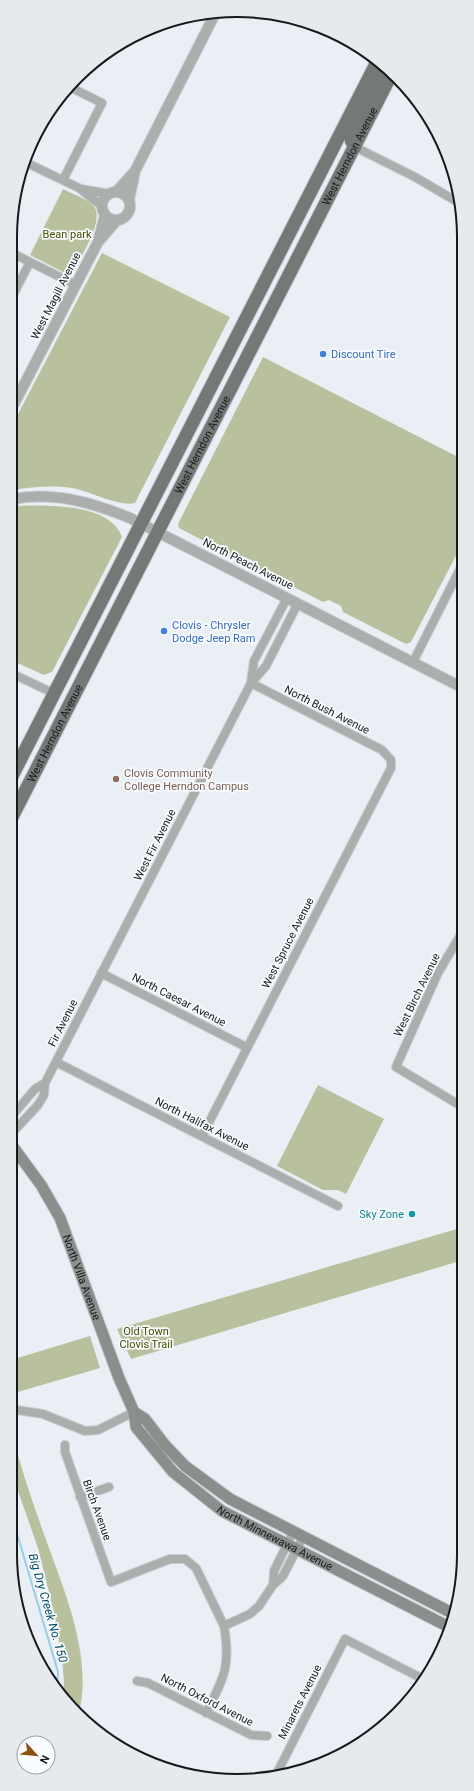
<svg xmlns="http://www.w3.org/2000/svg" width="474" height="1791" font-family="Roboto,sans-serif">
	<rect width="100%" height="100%" fill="#e9eff5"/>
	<path fill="#b9c09d" d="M63,189C72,194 86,198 93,205C106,219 81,256 74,270L65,273L30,255Z
		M102,253L230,317L135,503C119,507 89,491 72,488C52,485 33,487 13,490L14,422Z
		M263,357L462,459V544L411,642L406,644L343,612L341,606L329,600L323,602L257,568L255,562L243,556L237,558L179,528L178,524Z
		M13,506C42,505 110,502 122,537L52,672L44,675L13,661Z
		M318,1085L384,1119L346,1194L338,1190H323L277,1166Z
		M460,1228V1261L131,1359L117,1329Z
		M90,1336L100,1368L11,1394V1360Z
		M10,1427C20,1465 32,1501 45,1537C64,1590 93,1656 79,1713L66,1704L63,1698L64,1682L62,1659L54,1612L38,1548L10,1468Z"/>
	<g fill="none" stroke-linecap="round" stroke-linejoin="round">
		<path stroke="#99cde4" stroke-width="2" d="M10,1510L58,1672L57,1688"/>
		<g stroke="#c7cdd2" stroke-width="10">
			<path id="minor" d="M355,147L415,177L461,204
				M27,163L79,188L102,206
				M63,180L102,103L72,88
				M81,189L110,194
				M14,254L76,285
				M14,293L30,262
				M413,662L461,567
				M13,674L55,694
				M251,682L254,661L287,598
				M101,973L246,1047
				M56,1062L338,1206
				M461,1106L396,1067L438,973L461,934
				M11,1117L35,1089L45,1083
				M11,1134L38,1105L44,1095L45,1083L251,683L266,666L298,603
				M202,1136L391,768V760L382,750L251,683
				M10,1409L43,1414L85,1431L98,1430L134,1412
				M65,1445V1452L111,1582L170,1559H185L196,1568L224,1626
				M80,1497L109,1487
				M273,1585L274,1571L293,1532
				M137,1681L148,1683L251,1735L267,1736
				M206,1713C224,1678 231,1666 224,1626L250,1614L259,1606L273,1585L283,1576L303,1537
				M276,1775L345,1639L423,1679"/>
		</g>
		<g stroke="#c7cdd2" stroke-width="12">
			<path id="tertiary" d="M116,192L135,171
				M102 206a14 14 0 1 1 28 0a14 14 0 1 1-28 0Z
				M129,200L135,171L215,14
				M99,241L117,220
				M14,404L98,242L105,215
				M13,499C54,491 93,503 130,518L461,687"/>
		</g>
		<g stroke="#c7cdd2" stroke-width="13">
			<g id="secondary">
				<path id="s1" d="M11,1144L41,1185L60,1218L119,1378L134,1412L136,1427L173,1472L222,1511L449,1627"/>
				<path d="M134,1412L145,1419L165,1445L185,1466L230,1499L454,1614"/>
			</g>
		</g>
		<g stroke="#c7cdd2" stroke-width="15">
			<g id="primary">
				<path d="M355,147L351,140L352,130L384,67"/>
				<path d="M12,776L377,62"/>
				<path id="s2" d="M12,817L392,73"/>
			</g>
		</g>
		<use href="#minor" stroke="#abaead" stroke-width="8"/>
		<use href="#tertiary" stroke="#abaead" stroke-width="10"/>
		<use href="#secondary" stroke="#8a8f8e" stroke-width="11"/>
		<use href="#primary" stroke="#737977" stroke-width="13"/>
	</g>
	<g fill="#3f7fe0" stroke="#f9fcfe" stroke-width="1.5">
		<circle cx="323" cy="354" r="4"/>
		<circle cx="164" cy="631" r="4"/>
	</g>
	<circle fill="#8d6e63" stroke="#f9fcfe" stroke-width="1.5" cx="116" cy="779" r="4"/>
	<circle fill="#0f9aa8" stroke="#f9fcfe" stroke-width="1.5" cx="412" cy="1214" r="4"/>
	<g text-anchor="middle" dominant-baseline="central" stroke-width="3.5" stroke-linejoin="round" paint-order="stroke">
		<g font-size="11" fill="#17191b" stroke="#f9fcfe">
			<text stroke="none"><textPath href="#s2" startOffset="742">West Herndon Avenue</textPath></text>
			<text transform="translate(56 296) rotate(-63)">West Magill Avenue</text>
			<text stroke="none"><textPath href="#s2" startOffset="418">West Herndon Avenue</textPath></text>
			<text transform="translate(248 564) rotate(27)">North Peach Avenue</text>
			<text transform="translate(327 710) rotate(27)">North Bush Avenue</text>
			<text stroke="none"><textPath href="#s2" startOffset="94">West Herndon Avenue</textPath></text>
			<text transform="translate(155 845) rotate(-63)">West Fir Avenue</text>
			<text transform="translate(288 943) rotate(-63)">West Spruce Avenue</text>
			<text transform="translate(417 995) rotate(-64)">West Birch Avenue</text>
			<text transform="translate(179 1000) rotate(27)">North Caesar Avenue</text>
			<text transform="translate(63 1023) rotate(-63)">Fir Avenue</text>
			<text transform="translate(202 1124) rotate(27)">North Halifax Avenue</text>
			<text stroke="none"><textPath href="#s1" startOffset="152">North Villa Avenue</textPath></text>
			<text transform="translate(97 1510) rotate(70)">Birch Avenue</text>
			<text stroke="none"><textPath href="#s1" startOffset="492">North Minnewawa Avenue</textPath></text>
			<text transform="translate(207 1700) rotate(27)">North Oxford Avenue</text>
			<text transform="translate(300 1702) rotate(-63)">Minarets Avenue</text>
		</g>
		<g font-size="11" fill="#454d00" stroke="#f9fcfe">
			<text x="67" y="234">Bean park</text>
			<text x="146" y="1331">Old Town<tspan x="146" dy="13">Clovis Trail</tspan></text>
		</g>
		<g font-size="11" fill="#366cbe" stroke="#f9fcfe" text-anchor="start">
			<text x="331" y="354">Discount Tire</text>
			<text x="172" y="625">Clovis - Chrysler<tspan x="172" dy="13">Dodge Jeep Ram</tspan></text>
		</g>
		<g font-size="11" fill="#785e54" stroke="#f9fcfe" text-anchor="start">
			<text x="124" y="773">Clovis Community<tspan x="124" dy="13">College Herndon Campus</tspan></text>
		</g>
		<g font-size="11" fill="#0d838f" stroke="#f9fcfe" text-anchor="end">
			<text x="404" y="1214">Sky Zone</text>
		</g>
		<g font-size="12" font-style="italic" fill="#034d64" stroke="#f9fcfe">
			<text transform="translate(48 1608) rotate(74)">Big Dry Creek No. 150</text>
		</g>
	</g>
	<path d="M0 0H474V1791H0ZM237 17H237A220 220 0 0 1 457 237V1554A220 220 0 0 1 237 1774H237A220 220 0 0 1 17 1554V237A220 220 0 0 1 237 17Z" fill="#e7eaec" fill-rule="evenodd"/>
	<path fill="none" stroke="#17191b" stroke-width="2" d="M237 17H237A220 220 0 0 1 457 237V1554A220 220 0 0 1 237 1774H237A220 220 0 0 1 17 1554V237A220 220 0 0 1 237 17Z"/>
	<g transform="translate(36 1755) rotate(117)"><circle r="19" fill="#f9fcfe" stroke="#9fa1a3"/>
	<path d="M0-3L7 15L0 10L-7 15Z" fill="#8c500f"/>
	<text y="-6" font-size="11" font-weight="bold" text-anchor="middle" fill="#17191b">N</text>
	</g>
</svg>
